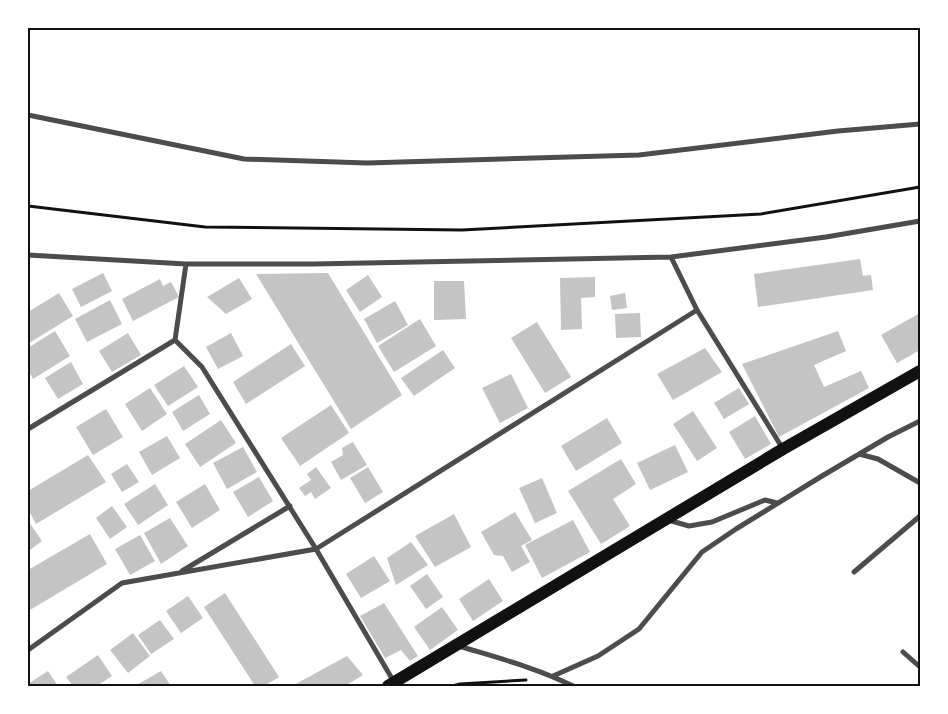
<svg xmlns="http://www.w3.org/2000/svg" width="948" height="714" font-family="'Titillium Web',sans-serif">
	<rect width="100%" height="100%" fill="#fff"/>
	<path fill="#c4c4c4" d="M860,259L863,276L871,275L873,290L758,307L754,274Z
		M103,273L112,291L81,307L72,289Z
		M328,273L402,395L351,429L256,274Z
		M368,275L382,297L360,312L346,290Z
		M595,277V297L581,298L582,329L561,330L560,278Z
		M239,278L252,299L226,314L207,297Z
		M160,279L163,286L171,282L179,297L133,321L122,299Z
		M434,281H464L466,319L434,320Z
		M59,293L73,316L29,343L28,340V312Z
		M625,293L627,308L612,310L610,296Z
		M110,300L122,324L87,342L75,319Z
		M395,301L408,325L377,343L364,319Z
		M640,313L641,337L616,338L615,314Z
		M920,313V350L897,363L881,335Z
		M420,319L436,346L394,372L378,346Z
		M537,322L571,377L545,393L511,338Z
		M55,331L70,356L33,379L28,370V348Z
		M838,331L846,351L814,365L824,387L861,371L869,388L779,437L742,364Z
		M128,333L141,355L112,372L99,351Z
		M231,333L243,356L218,369L206,347Z
		M291,344L305,366L246,404L233,382Z
		M705,348L722,372L673,400L657,374Z
		M443,350L455,368L414,396L401,378Z
		M71,362L83,384L58,399L45,378Z
		M184,366L198,387L168,406L154,385Z
		M511,374L528,408L500,423L482,388Z
		M150,388L167,414L142,431L125,404Z
		M739,388L749,404L724,419L714,403Z
		M199,395L210,414L183,431L172,412Z
		M331,405L349,433L300,466L281,438Z
		M106,409L123,437L93,455L76,427Z
		M693,411L717,448L697,461L673,424Z
		M755,416L771,444L745,459L729,432Z
		M607,418L622,443L576,471L561,446Z
		M221,420L236,443L200,467L185,444Z
		M167,436L180,458L152,475L139,452Z
		M353,442L367,465L341,480L331,462L343,455L342,448Z
		M675,445L688,472L650,490L637,463Z
		M243,447L257,472L227,489L213,463Z
		M88,455L106,482L36,524L28,509V491Z
		M621,459L636,484L613,499L630,526L601,544L568,491Z
		M127,464L139,482L122,492L111,474Z
		M316,467L331,488L315,499L311,492L305,496L299,488L311,480L307,474Z
		M368,467L383,492L365,503L350,478Z
		M259,477L273,501L248,517L233,492Z
		M542,478L557,513L535,523L519,488Z
		M155,484L168,505L138,525L124,504Z
		M205,484L220,510L192,528L176,502Z
		M112,506L127,527L110,539L96,518Z
		M515,512L532,540L521,546L530,562L512,572L503,556L494,555L481,532Z
		M454,514L471,547L435,567L415,536Z
		M170,518L188,546L161,564L144,533Z
		M573,520L590,552L542,578L525,545Z
		M29,522L42,541L30,550L28,546V523Z
		M90,534L107,564L30,610L28,606V570Z
		M140,535L155,561L130,575L115,549Z
		M411,542L428,565L396,585L387,558Z
		M374,556L390,581L361,598L346,574Z
		M427,574L443,597L426,609L410,586Z
		M489,579L503,601L473,621L459,599Z
		M225,593L279,677L264,686H255L204,607Z
		M188,596L203,618L181,633L166,611Z
		M384,603L418,656L410,661L401,650L385,658L360,616Z
		M442,607L458,630L430,650L414,627Z
		M160,620L174,639L151,654L138,635Z
		M133,633L150,656L128,673L110,650Z
		M98,655L112,676L97,686H73L66,677Z
		M347,656L363,675L345,686H292Z
		M48,671L58,686H28V684Z
		M161,671L171,686H135Z"/>
	<g fill="none" stroke-linecap="round" stroke-linejoin="round">
		<path stroke="#111" stroke-width="3" d="M28,206L205,227L462,230L761,214L920,187
			M452,686L460,684L526,680"/>
		<path stroke="#4c4c4c" stroke-width="5" d="M28,115L244,159L367,163L639,155L838,131L920,124
			M28,255L186,264H313L671,257L826,237L920,221
			M671,257L697,310L783,449
			M175,340L202,367L316,549L394,682
			M175,340L186,264
			M28,429L175,340
			M859,454L878,459L920,483
			M668,520L689,526L712,522L765,500L777,503
			M182,571L290,506
			M854,572L920,516
			M459,646C498,658 537,668 573,686
			M28,650L122,583L316,549L697,310
			M903,652L920,667
			M553,676L598,656L639,629L702,552L736,529L822,476L888,437L920,421"/>
		<path stroke="#111" stroke-width="12" d="M388,686L783,449L920,371"/>
	</g>
	<rect width="948" height="714" fill="none" stroke="#ffffff" stroke-width="58"/>
	<rect x="29" y="29" width="890" height="656" fill="none" stroke="#111" stroke-width="2"/>
</svg>
